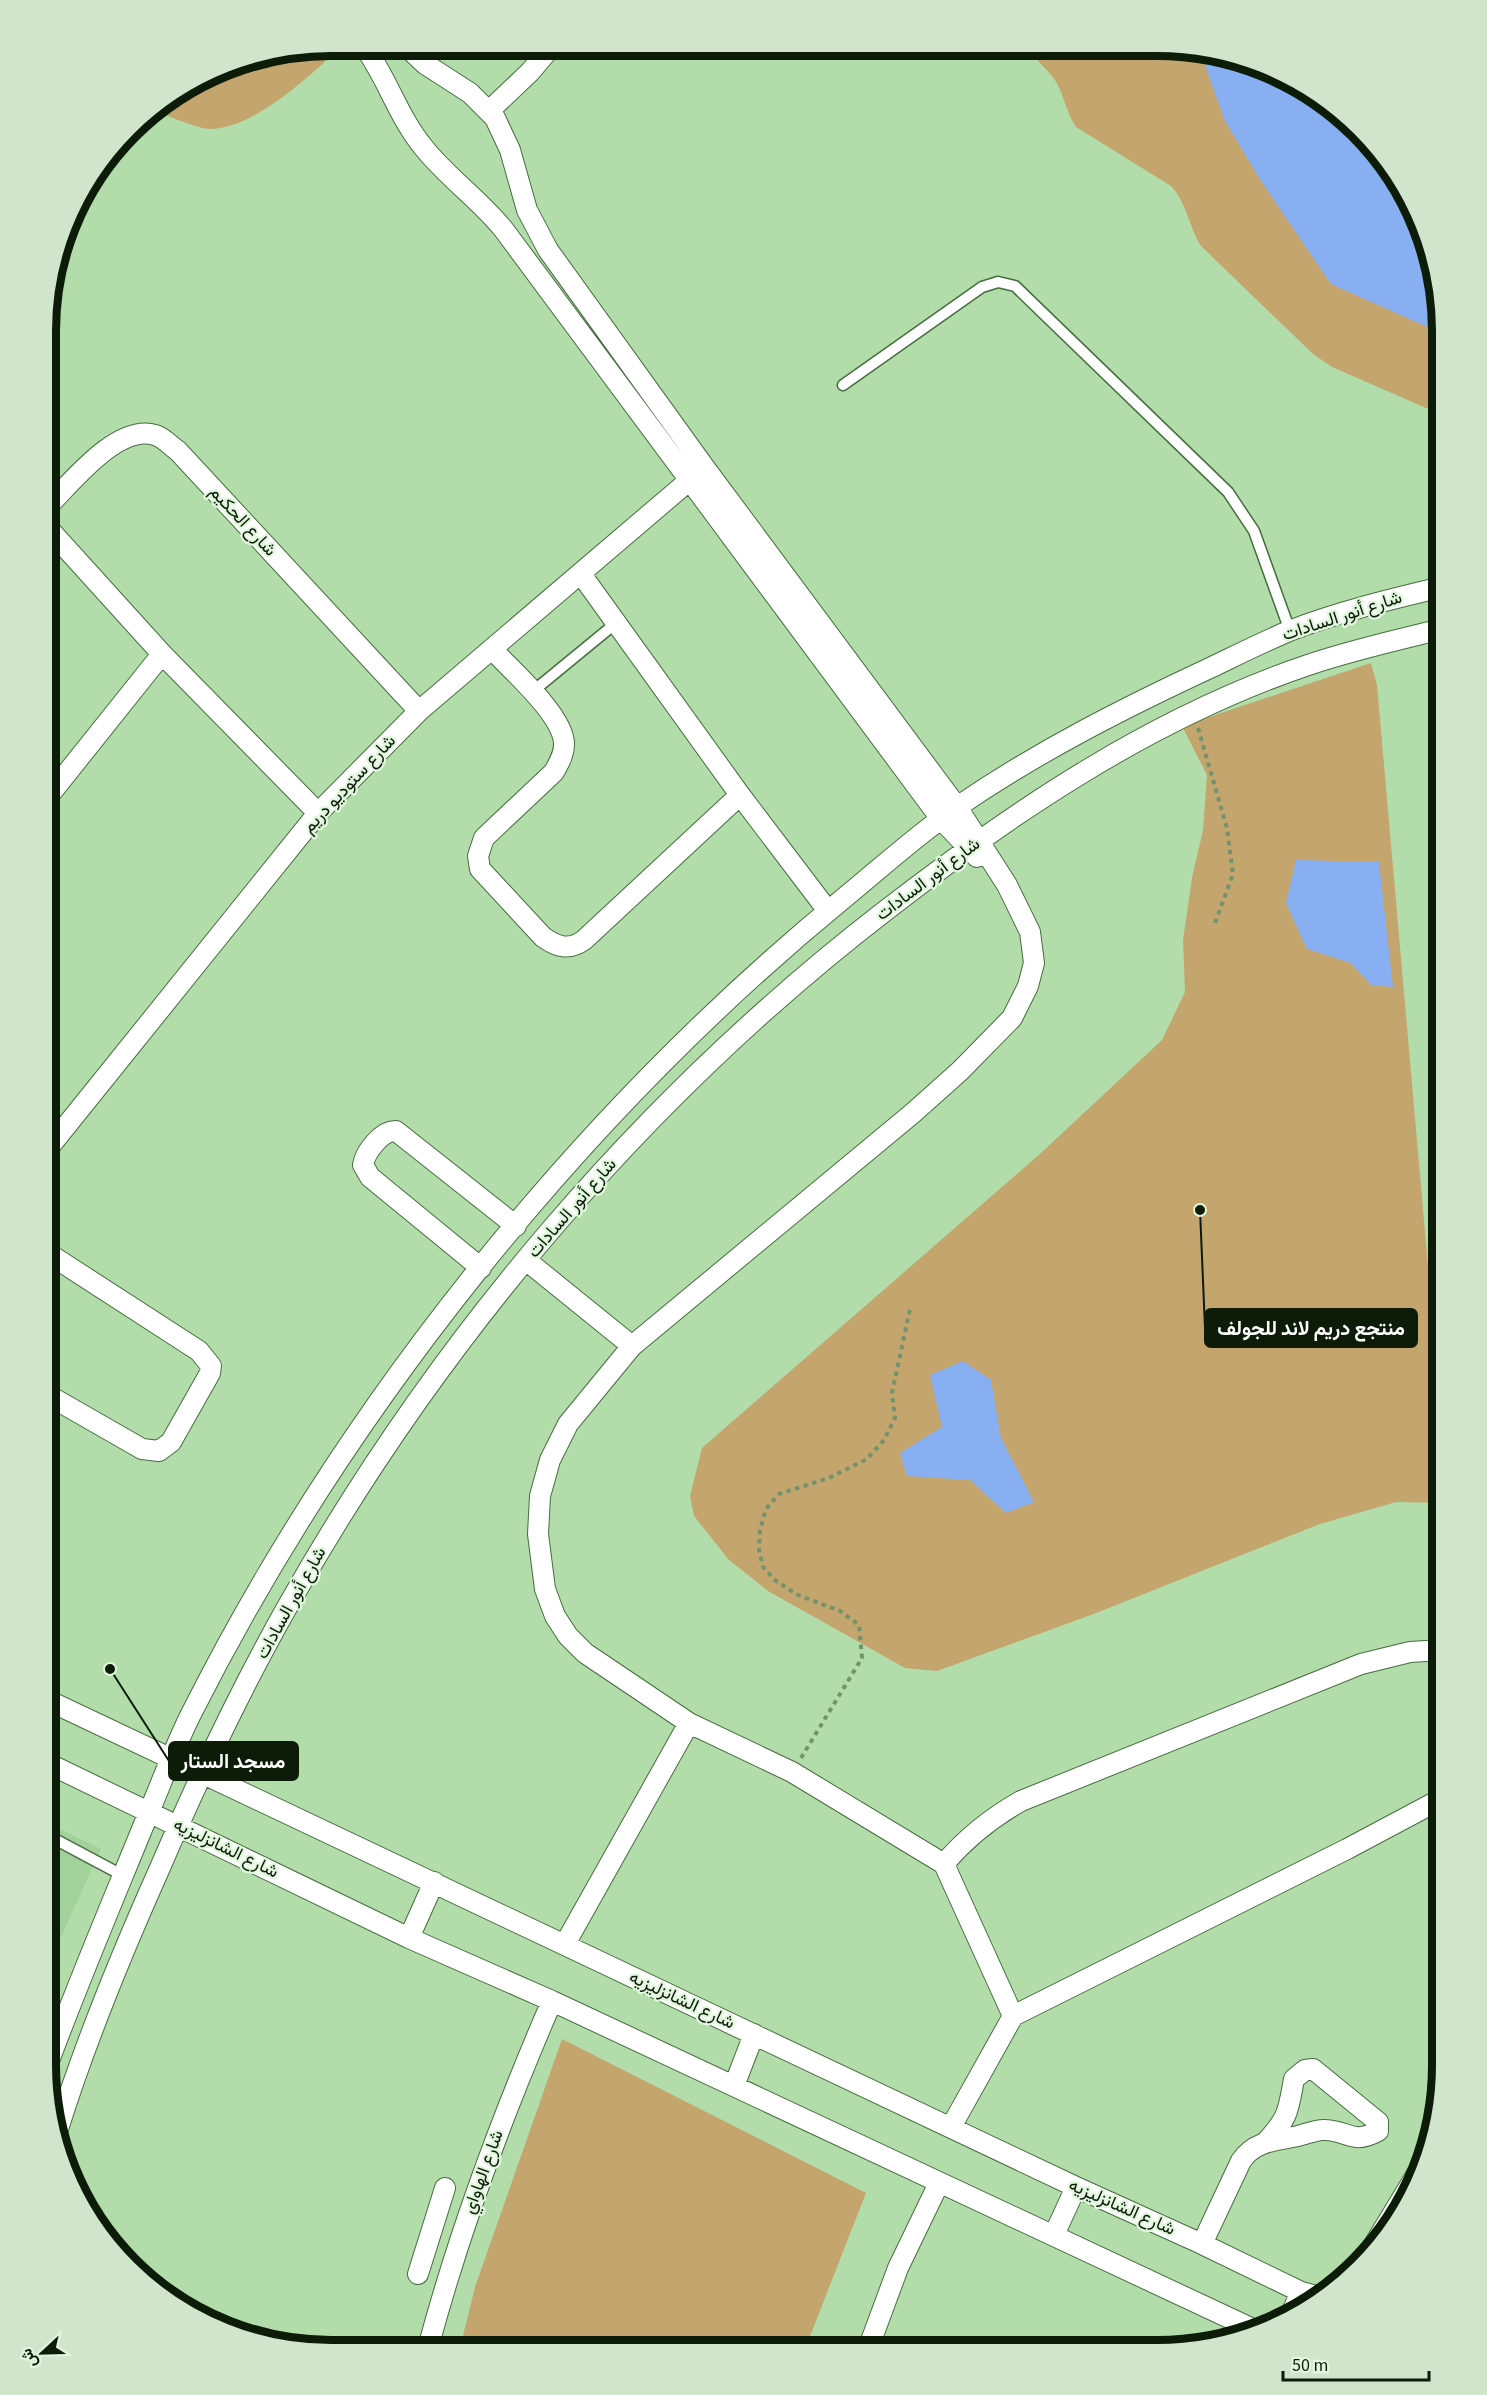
<svg xmlns="http://www.w3.org/2000/svg" width="1487" height="2395" font-family="'Source Sans 3',Vazirmatn,sans-serif">
	<rect width="100%" height="100%" fill="#b2ddaa"/>
	<path fill="#a2d299" d="M45,1822L101,1849L45,1972Z"/>
	<path fill="#c4a56e" d="M320,47L325,62C296,87 251,128 210,129C199,129 164,115 153,109L222,67Z
		M1029,47H1194L1266,67L1330,104L1383,157L1420,222L1442,331V415L1332,367L1313,354L1201,246C1189,227 1187,203 1171,186L1076,127C1065,111 1064,91 1052,76C1044,66 1034,59 1029,47Z
		M1371,663L1377,685L1428,1266H1442V1503L1396,1502L1320,1524L1091,1615L937,1671L905,1668L768,1591L729,1560L694,1516L690,1496L702,1448L1041,1153L1162,1040L1185,992L1183,940L1192,878L1203,830L1207,775L1182,726Z
		M562,2039L866,2193L805,2349L460,2348L475,2287Z"/>
	<path fill="#87aff1" d="M1199,49L1266,67L1330,104L1383,157L1420,222L1441,325L1434,330L1331,284L1261,181L1225,121Z
		M1296,860L1379,862L1393,987L1371,985L1351,963L1307,949L1286,903Z
		M963,1361L991,1380L1001,1438L1034,1502L1006,1513L970,1480L907,1476L900,1453L942,1427L930,1375Z"/>
	<g fill="none" stroke-linecap="round" stroke-linejoin="round">
		<g stroke="#466d3f" stroke-width="13">
			<path id="service" d="M843,385L982,287L998,282L1015,286L1228,492L1254,531L1290,631
				M532,692L616,623
				M45,1834L122,1875"/>
		</g>
		<g stroke="#466d3f" stroke-width="22">
			<path id="minor" d="M363,45C387,77 398,117 424,148C448,178 480,200 504,230L941,819L977,857
				M405,45L425,64L470,93L495,118L510,150L527,210L548,250L705,468L957,807L1007,885L1030,932L1034,963L1028,986L1012,1018L960,1071L913,1113L632,1346L568,1424L550,1460L540,1496L538,1534L545,1589L555,1616L568,1636L585,1653L689,1723L792,1772L944,1864L1013,2016L951,2127
				M489,111L530,72L552,46
				M47,507C71,483 118,423 155,435C163,437 171,446 178,451L419,711
				M47,527L162,654L318,813
				M581,574L740,795L828,911
				M493,650C512,671 561,713 564,742C565,753 559,763 554,772L484,838L478,856L480,869L543,937C557,947 569,951 584,940L740,795
				M47,798L162,654
				M46,1151L318,813L419,711L698,473
				M527,1261L632,1346
				M481,1268L370,1177L363,1165C365,1152 382,1130 396,1131L516,1226
				M46,1394L142,1449L159,1451L171,1442L210,1373L211,1366L199,1351L46,1252
				M45,1699L1076,2187L1202,2244L1301,2292L1320,2297
				M45,1762L409,1938L552,2001L1255,2330
				M944,1864C966,1838 991,1818 1021,1801L1361,1664L1410,1652L1442,1650
				M409,1938L434,1882
				M565,1944L689,1723
				M1013,2016L1347,1849L1441,1799
				M46,2069C78,1982 114,1898 149,1812C163,1779 175,1746 191,1714C345,1408 579,1115 844,898C882,867 919,833 960,805C1039,751 1126,707 1212,667C1237,655 1263,642 1289,631C1338,612 1391,599 1442,587
				M734,2086L754,2034
				M58,2129C86,2040 121,1955 159,1870C198,1779 241,1688 290,1602C440,1337 644,1097 885,911C1014,811 1152,718 1308,665C1352,650 1397,640 1442,629
				M1054,2235L1076,2187
				M1202,2244L1241,2161C1254,2141 1277,2140 1298,2136C1307,2134 1317,2129 1325,2130C1350,2131 1352,2145 1378,2131V2122L1313,2069L1305,2070L1294,2079C1288,2111 1289,2117 1266,2142
				M1369,2253L1423,2164
				M418,2274L445,2188
				M1291,2314L1301,2292
				M428,2348C460,2228 503,2114 552,2001
				M868,2349L898,2268L939,2183"/>
		</g>
		<path stroke="#73936d" stroke-width="4" stroke-dasharray="4.5 4.5" stroke-linecap="butt" d="M1198,728L1227,828L1233,874L1214,926
			M801,1758L862,1658L859,1625L840,1611L798,1595L776,1581L763,1567L759,1550L760,1530L766,1509L779,1494L829,1478L867,1459L884,1440L895,1418L892,1393L910,1309"/>
		<use href="#service" stroke="#fff" stroke-width="10"/>
		<use href="#minor" stroke="#fff" stroke-width="20"/>
	</g>
	<g text-anchor="middle" dominant-baseline="central" stroke-width="4.5" stroke-linejoin="round" paint-order="stroke">
		<g font-size="18" fill="#0c1c09" stroke="#e1f7dd">
			<text transform="translate(243 521) rotate(47)">شارع الحكيم</text>
			<text transform="translate(1342 616) rotate(-18)">شارع أنور السادات</text>
			<text transform="translate(349 784) rotate(-47)">شارع ستوديو دريم</text>
			<text transform="translate(928 879) rotate(-37)">شارع أنور السادات</text>
			<text transform="translate(572 1208) rotate(-49)">شارع أنور السادات</text>
			<text transform="translate(291 1603) rotate(-61)">شارع أنور السادات</text>
			<text transform="translate(226 1848) rotate(26)">شارع الشانزليزيه</text>
			<text transform="translate(682 2000) rotate(25)">شارع الشانزليزيه</text>
			<text transform="translate(483 2172) rotate(-70)">شارع الهاواي</text>
			<text transform="translate(1122 2207) rotate(24)">شارع الشانزليزيه</text>
		</g>
	</g>
	<path d="M0 0H1487V2395H0ZM331 56H1157A275 275 0 0 1 1432 331V2065A275 275 0 0 1 1157 2340H331A275 275 0 0 1 56 2065V331A275 275 0 0 1 331 56Z" fill="#d0e5cc" fill-rule="evenodd"/>
	<path fill="none" stroke="#0c1c09" stroke-width="8" d="M331 56H1157A275 275 0 0 1 1432 331V2065A275 275 0 0 1 1157 2340H331A275 275 0 0 1 56 2065V331A275 275 0 0 1 331 56Z"/>
	<path fill="none" stroke="#0c1c09" stroke-width="2" d="M1200 1210L1205 1328M110 1669L169 1761"/>
	<g fill="#0c1c09" stroke="#e1f7dd" stroke-width="2">
		<circle cx="1200" cy="1210" r="6"/>
		<circle cx="110" cy="1669" r="6"/>
	</g>
	<g fill="#0c1c09" stroke="#0c1c09" stroke-width="2">
		<rect x="1205" y="1309" width="212" height="38" rx="6"/>
		<rect x="169" y="1742" width="129" height="38" rx="6"/>
	</g>
	<g font-size="20" text-anchor="middle" font-weight="bold" fill="#fff">
		<text x="1311" y="1335">منتجع دريم لاند للجولف</text>
		<text x="233" y="1768">مسجد الستار</text>
	</g>
	<g transform="translate(42 2353) rotate(248)" stroke="#e1f7dd" stroke-width="4.5" paint-order="stroke">
	<path d="M0-4.5L10 22L0 15L-10 22Z" fill="#0c1c09"/>
	<text y="-9" font-size="16" font-weight="bold" text-anchor="middle" fill="#0c1c09">ش</text>
	</g>
	<path d="M1283 2371v9h146v-9" fill="none" stroke="#0c1c09" stroke-width="3"/>
	<text x="1292" y="2371" font-size="18" fill="#0c1c09" stroke="#e1f7dd" stroke-width="4.5" paint-order="stroke">50 m</text>
</svg>
